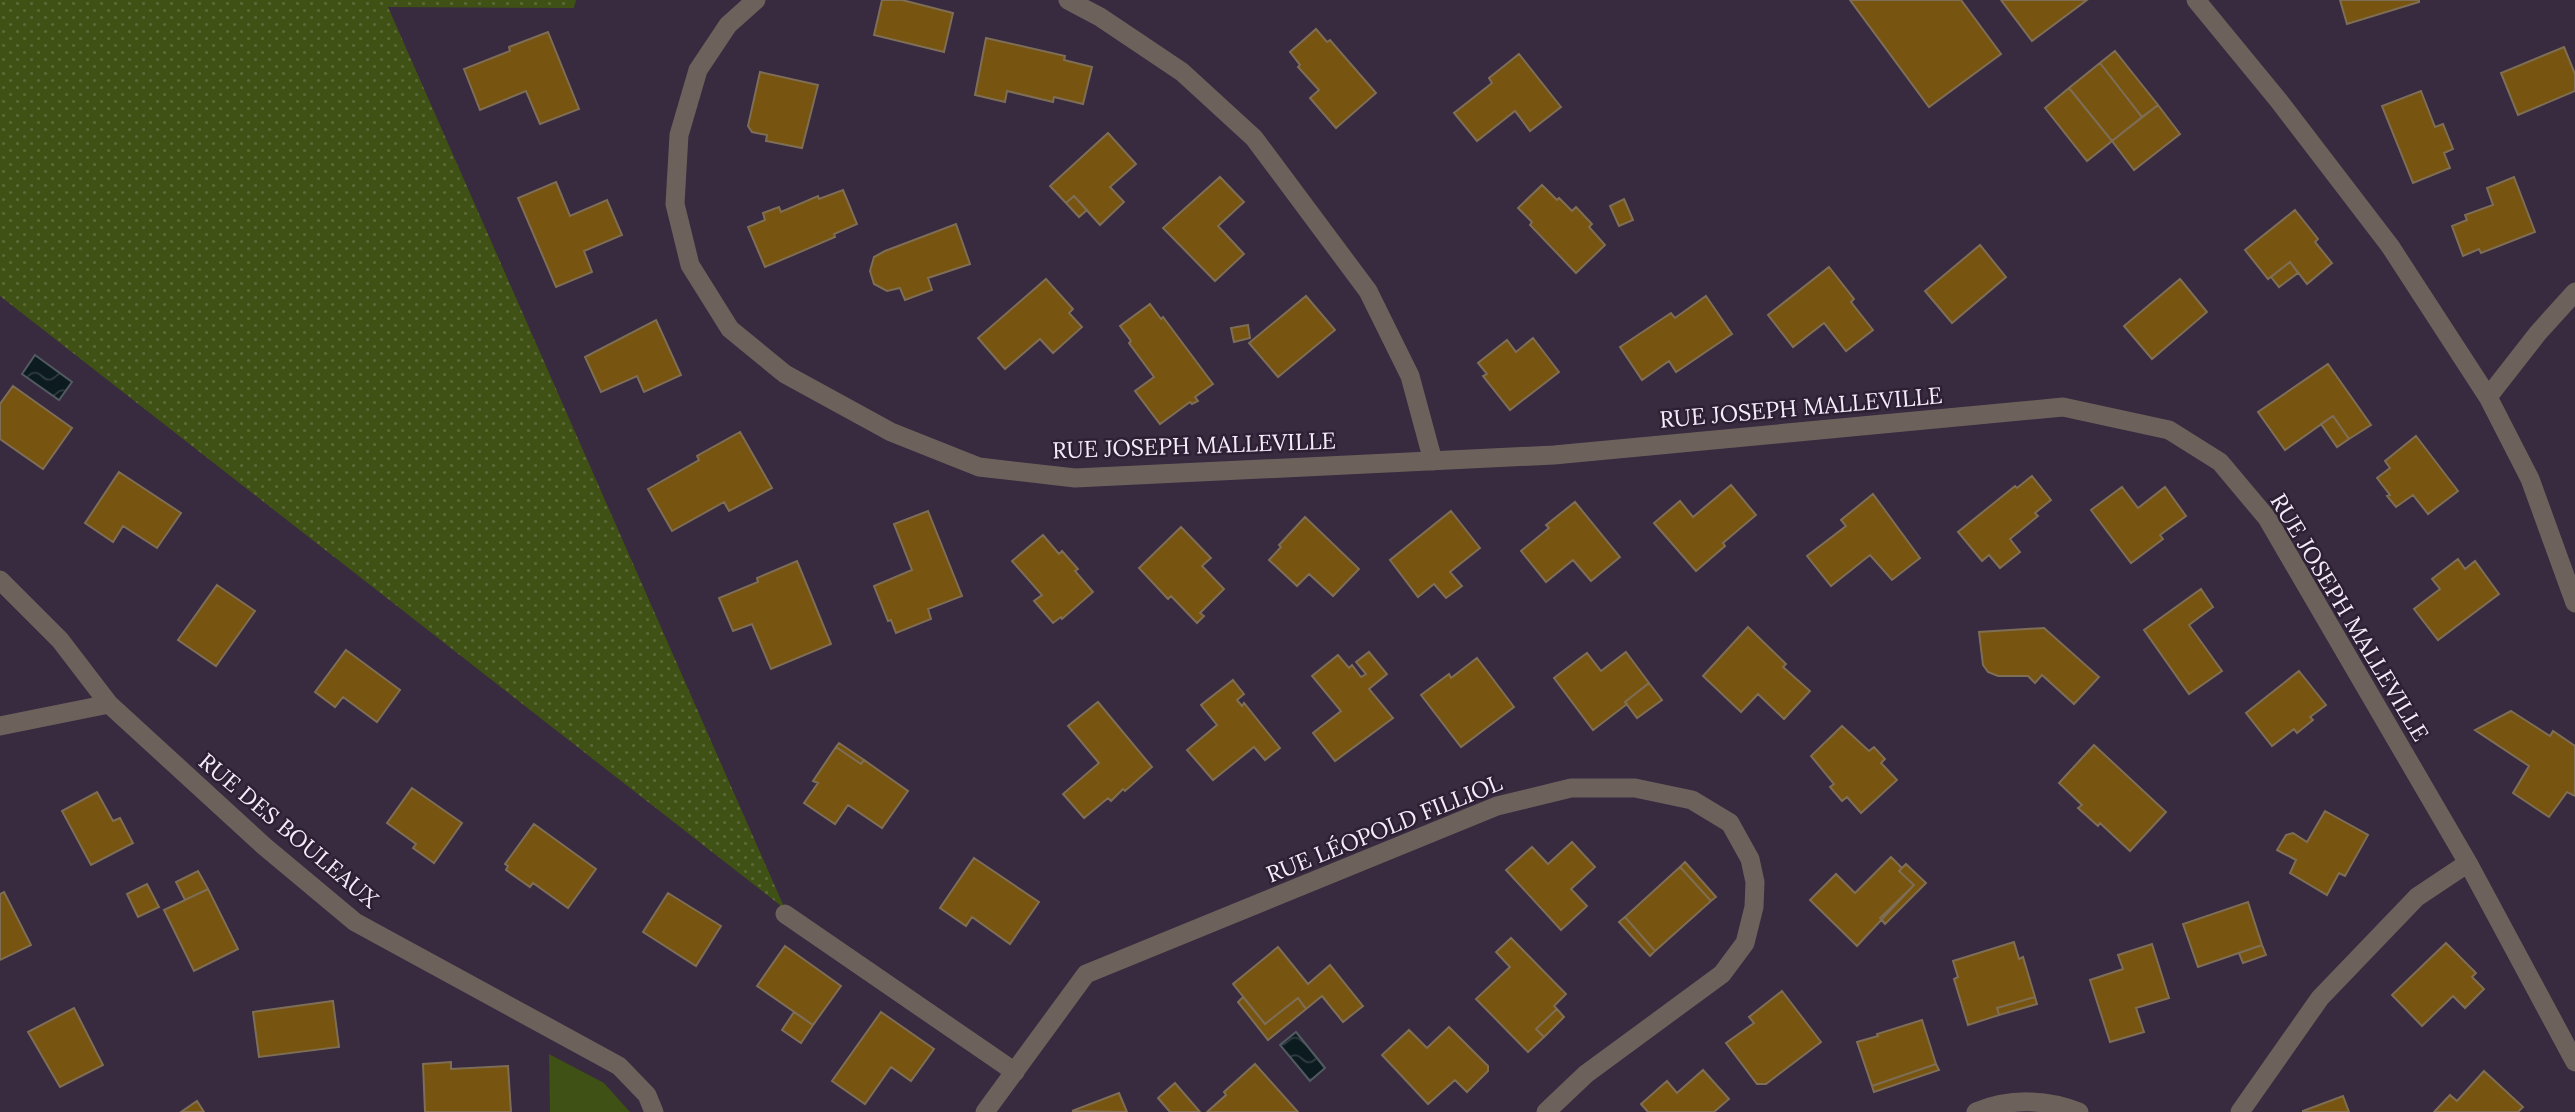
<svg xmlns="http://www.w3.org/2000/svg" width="2575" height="1112" font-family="Lora,serif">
	<defs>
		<pattern id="grass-dots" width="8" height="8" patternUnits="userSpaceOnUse" patternTransform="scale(1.75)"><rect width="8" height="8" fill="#3f5114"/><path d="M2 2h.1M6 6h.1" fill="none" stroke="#5b6a37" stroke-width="1.8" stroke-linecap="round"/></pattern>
		<pattern id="water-waves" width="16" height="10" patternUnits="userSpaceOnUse" patternTransform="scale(1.75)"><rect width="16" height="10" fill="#0c1b20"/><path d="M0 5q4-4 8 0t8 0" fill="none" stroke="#303c41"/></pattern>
	</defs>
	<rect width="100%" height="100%" fill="#382a3f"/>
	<path fill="url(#grass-dots)" d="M0,0H576L574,8L388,7L785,909L0,296Z"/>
	<path fill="#3f5114" d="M549,1054L604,1083L630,1112H550Z"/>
	<path fill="url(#water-waves)" stroke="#525a61" stroke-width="2" d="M35,355L72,382L59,400L22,374Z
		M1296,1032L1325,1068L1310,1081L1280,1045Z"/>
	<path fill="#775410" stroke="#7e6e56" stroke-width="2" d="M882,0H902L953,13L944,52L874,35Z
		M1850,0H1961L2001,54L1929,107Z
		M2001,0H2087L2032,41Z
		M2340,0H2419V2L2347,24Z
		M1316,29L1327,42L1330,40L1376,93L1336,128L1310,98L1319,90L1298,67L1300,65L1290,52Z
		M548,32L579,109L540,124L526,91L480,110L464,69L510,51L509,47Z
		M986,38L1065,56L1064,60L1092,67L1083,104L1054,97L1053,102L1007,91L1005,102L975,95Z
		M2564,47L2575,74V91L2518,115L2501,73Z
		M2115,51L2158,105L2142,117L2100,63Z
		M1519,54L1561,107L1530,131L1515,111L1477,141L1454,113L1492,83L1489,78Z
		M2100,63L2142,117L2112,141L2069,88Z
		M760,72L818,85L802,148L766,141L767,135L752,132L748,126Z
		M2069,88L2112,141L2087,161L2045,108Z
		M2421,91L2435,127L2443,124L2453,149L2444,153L2450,168L2413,183L2382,106Z
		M2158,105L2180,134L2134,170L2112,141Z
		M1108,133L1136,164L1110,187L1124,202L1100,225L1074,196L1066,203L1050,186Z
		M1220,177L1244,202L1218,226L1244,254L1215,281L1163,228Z
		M2514,177L2535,232L2481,253L2479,249L2463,256L2452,226L2467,220L2465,215L2493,205L2487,188Z
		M556,182L570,216L607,200L622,235L584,251L592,272L556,287L518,198Z
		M1542,185L1557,200L1559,198L1572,211L1576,207L1592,224L1589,227L1605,245L1576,273L1530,225L1532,222L1518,208Z
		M843,190L857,224L834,234L835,237L765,267L748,227L765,220L763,213L779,207L781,212L818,196L819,199Z
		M1074,196L1087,210L1079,217L1066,203Z
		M1624,199L1633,220L1619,226L1610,206Z
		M2295,210L2318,239L2315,242L2332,263L2307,284L2290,262L2268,279L2245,250Z
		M956,224L970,264L928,278L932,290L905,300L900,288L887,291L874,284L870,271L874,257L885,251Z
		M1980,245L2006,277L1952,323L1925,291Z
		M2290,262L2298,273L2279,287L2271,277Z
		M1829,267L1854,299L1851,302L1873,330L1846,351L1824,323L1793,347L1768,315Z
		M1046,279L1073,309L1069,313L1082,327L1053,353L1040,339L1005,369L978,338Z
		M2180,279L2207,312L2152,359L2124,326Z
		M1306,296L1335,330L1278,377L1249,343Z
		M1706,296L1732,334L1676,372L1669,361L1642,380L1620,347L1671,313L1675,318Z
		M1150,304L1161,319L1163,317L1213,384L1195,397L1198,401L1192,404L1190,402L1160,424L1135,391L1154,377L1129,343L1131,341L1120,326Z
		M656,320L681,375L644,392L637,376L601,392L585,357Z
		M1248,325L1250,338L1234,342L1231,328Z
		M1533,338L1559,372L1510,410L1483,376L1487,374L1478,363L1507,340L1516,352Z
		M2328,364L2371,425L2349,439L2333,416L2285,450L2258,412Z
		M13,386L72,428L43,469L0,439V404Z
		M2333,416L2349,439L2337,447L2321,424Z
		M740,432L772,488L729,511L724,502L672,531L648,489L699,460L697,456Z
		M2416,436L2458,491L2428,514L2413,495L2396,507L2387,496L2390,495L2377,478L2390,468L2385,461Z
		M119,472L181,513L157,548L123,526L113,542L85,523Z
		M2032,476L2051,500L2035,513L2038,516L2010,539L2020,552L2000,568L1989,555L1982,561L1958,532L2015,486L2017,488Z
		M1731,485L1756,515L1723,543L1725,546L1696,571L1654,523L1680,501L1693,517Z
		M2122,487L2138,508L2165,487L2186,516L2160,535L2163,539L2131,563L2091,510Z
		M1873,494L1920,558L1892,580L1870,555L1831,586L1807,556L1846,526L1841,520Z
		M1575,502L1620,557L1591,581L1573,560L1546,582L1521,551L1549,528L1546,525Z
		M928,511L962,596L928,609L931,619L896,633L891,620L888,621L874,586L912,570L894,524Z
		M1451,511L1480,548L1450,572L1462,586L1446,598L1434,584L1418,597L1390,560Z
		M1305,517L1359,569L1333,596L1309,574L1297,586L1269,560L1281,547L1279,545Z
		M1181,527L1211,558L1202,566L1224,589L1200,613L1204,616L1197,623L1171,596L1168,599L1139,568Z
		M1043,535L1059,554L1062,551L1078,569L1075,571L1093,592L1062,619L1061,617L1053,623L1034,601L1042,595L1012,561Z
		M2458,559L2465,569L2475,561L2499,594L2438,640L2414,609L2440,589L2432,579Z
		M797,561L831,644L771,669L752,624L733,631L719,598L758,582L757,578Z
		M217,585L255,611L216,666L178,640Z
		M2201,589L2213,607L2189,625L2222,671L2189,694L2144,630Z
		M1748,627L1786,664L1783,667L1810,691L1784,719L1758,694L1741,712L1703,676Z
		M2044,628L2099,677L2074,704L2042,675L2035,683L2028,676H1998L1988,672L1983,665L1979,632Z
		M346,650L400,690L377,722L343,697L335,707L315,692Z
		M1369,652L1387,674L1369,689L1393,718L1335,761L1313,733L1341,711L1312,676L1338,655L1349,668L1352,665L1361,677L1366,674L1356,662Z
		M1626,652L1649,683L1625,702L1627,704L1593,730L1554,678L1587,653L1601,671Z
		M1477,658L1514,707L1461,747L1421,695L1449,674L1451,678Z
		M2299,671L2326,705L2310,717L2313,720L2297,733L2294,729L2272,746L2246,713Z
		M1233,680L1244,694L1237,700L1242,706L1244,703L1280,748L1265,760L1254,747L1213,780L1187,750L1217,725L1201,705Z
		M1649,683L1662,700L1637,718L1625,702Z
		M1098,702L1152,767L1125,791L1123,789L1111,801L1108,798L1084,818L1063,794L1099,763L1068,726Z
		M2511,711L2550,736L2553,731L2575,746V796L2567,792L2549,817L2513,793L2529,766L2475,730Z
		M1842,726L1869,751L1874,747L1885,759L1881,763L1897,780L1861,813L1847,797L1842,801L1830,787L1834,784L1811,756Z
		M839,743L864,760L861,764L836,747Z
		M2094,745L2166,812L2130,851L2100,823L2098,826L2078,808L2082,805L2059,783Z
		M836,747L861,764L864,760L908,791L882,828L848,805L835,824L804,803L818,783L813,781Z
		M412,788L462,823L434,863L413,848L416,844L387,823Z
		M97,792L113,821L120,818L133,843L91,865L62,811Z
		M2325,811L2368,835L2345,876L2339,873L2327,895L2290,873L2296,860L2277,850L2286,835L2293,833L2307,842Z
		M534,824L596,869L568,908L533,883L530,887L506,870L508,866L505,864Z
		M1572,842L1595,867L1571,889L1587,906L1561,930L1506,870L1532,847L1548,864Z
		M1891,857L1902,868L1899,871L1914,885L1857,946L1810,900L1836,874L1855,893Z
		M974,858L1039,902L1010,944L972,917L966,926L940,908Z
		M1685,862L1716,897L1711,901L1680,867Z
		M1906,864L1926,883L1885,924L1880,918L1914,885L1899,871Z
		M1680,867L1711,901L1655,951L1625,917Z
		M198,871L208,889L185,900L176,882Z
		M147,884L159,907L138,917L127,894Z
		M208,889L238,949L194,971L164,910Z
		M4,892L31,945L0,960V894Z
		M668,893L721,926L696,966L643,932Z
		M2248,902L2262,945L2198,967L2183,924Z
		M1625,917L1655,951L1650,956L1619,922Z
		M1511,938L1566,994L1554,1006L1557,1009L1536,1029L1544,1037L1528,1052L1476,999L1510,967L1496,952Z
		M2014,942L2019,959L2023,957L2035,997L1997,1008L1999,1015L1968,1025L1954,979L1958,977L1953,961Z
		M2446,943L2476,973L2472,977L2484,989L2465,1008L2453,996L2422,1026L2392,995Z
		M2152,944L2169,998L2136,1008L2144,1032L2110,1042L2090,980L2123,969L2118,955Z
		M2262,945L2266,955L2243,963L2239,953Z
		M785,946L841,986L813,1025L757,986Z
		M1278,947L1308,984L1330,965L1363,1006L1343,1022L1322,996L1306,1009L1298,998L1265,1024L1233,984Z
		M1782,991L1821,1042L1766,1084H1757L1726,1043L1754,1023L1749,1017Z
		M1243,997L1265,1024L1298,998L1306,1009L1268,1040L1238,1002Z
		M2035,997L2037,1004L1999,1015L1997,1008Z
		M333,1001L339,1047L259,1057L253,1012Z
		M74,1008L103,1065L60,1087L28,1032Z
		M1557,1009L1564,1017L1544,1037L1536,1029Z
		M794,1012L813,1025L801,1043L782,1030Z
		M881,1012L934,1049L911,1081L891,1067L865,1104L832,1081Z
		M1922,1020L1936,1064L1872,1086L1857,1042L1878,1036L1877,1034Z
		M1449,1027L1488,1066V1071L1467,1092L1455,1080L1428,1104L1382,1055L1409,1030L1427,1048Z
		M451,1062V1069L508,1066L511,1112H425L423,1064Z
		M1255,1064L1298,1112H1207L1226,1095L1224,1092Z
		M1936,1064L1939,1070L1874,1092L1872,1086Z
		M1703,1070L1729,1099L1714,1112H1648L1641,1104L1667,1081L1677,1093Z
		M2484,1071L2523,1107L2518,1112H2434L2450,1095L2457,1101Z
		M1175,1083L1200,1112H1170L1158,1098Z
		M1119,1093L1127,1112L1072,1111Z
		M2343,1096L2349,1112H2303V1111Z
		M197,1101L204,1112H181Z"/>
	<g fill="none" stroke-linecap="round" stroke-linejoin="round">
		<path stroke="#6d615c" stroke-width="19" d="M785,914L1015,1072"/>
		<path stroke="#6d615c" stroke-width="19" d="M756,0L728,25L698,70L679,135L675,204L690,265L730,329L785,374L891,432L979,467L1075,478L1554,455L2063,407L2169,430L2220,462L2267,518L2468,863L2575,1062
			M1068,0L1100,17L1182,72L1254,138L1368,291L1410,376L1433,461
			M2196,0L2279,101L2390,246L2488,397L2530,479L2575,603
			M2488,397L2538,333L2575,292
			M0,580L60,640L109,704L264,846L355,922L619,1066L647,1095L654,1112
			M0,726L109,704
			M985,1112L1086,974L1497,806L1571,788H1635L1692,800L1730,823L1750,859L1755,882L1754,907L1745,943L1722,974L1586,1074L1546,1112
			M1976,1112C2009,1098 2046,1099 2079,1112
			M2240,1112L2320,998L2417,897L2468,863"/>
	</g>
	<g text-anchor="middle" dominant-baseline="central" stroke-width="5" stroke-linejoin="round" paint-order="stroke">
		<g font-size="23" fill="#f5ecfa" stroke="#2e2034">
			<text transform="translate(1801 407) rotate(-5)">RUE JOSEPH MALLEVILLE</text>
			<text transform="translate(1194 445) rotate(-2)">RUE JOSEPH MALLEVILLE</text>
			<text transform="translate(2350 617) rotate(59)">RUE JOSEPH MALLEVILLE</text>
			<text transform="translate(1384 828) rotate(-22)">RUE LÉOPOLD FILLIOL</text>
			<text transform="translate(289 830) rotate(40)">RUE DES BOULEAUX</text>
		</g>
	</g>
</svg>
